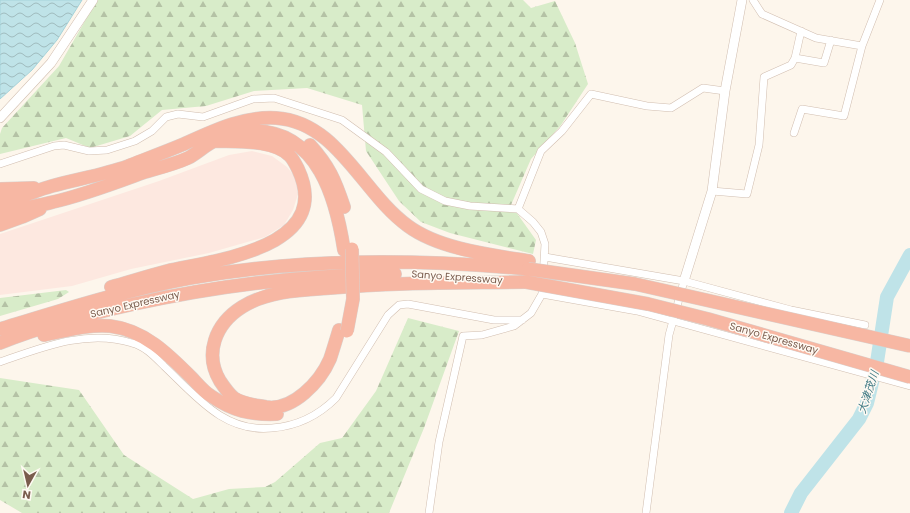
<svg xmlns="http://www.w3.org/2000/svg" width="910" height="513" font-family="Poppins,'Noto Sans JP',sans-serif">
	<defs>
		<pattern id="forest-firs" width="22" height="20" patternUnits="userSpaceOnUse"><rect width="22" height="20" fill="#d8ecc9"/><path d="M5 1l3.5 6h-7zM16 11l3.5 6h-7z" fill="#b4c2a5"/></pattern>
		<pattern id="water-waves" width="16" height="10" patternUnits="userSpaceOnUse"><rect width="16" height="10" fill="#bfe3e8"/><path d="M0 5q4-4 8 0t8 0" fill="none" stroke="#a0bbbe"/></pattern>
	</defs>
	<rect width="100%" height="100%" fill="#fdf6ec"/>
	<path fill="#fde8e0" d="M252,151L272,156L287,167L297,179L298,194L293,210L284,225L265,237L209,253L131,269L72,286L0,295V234L159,181L229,155Z"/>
	<path fill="url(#forest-firs)" d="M97,0H523L531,8L555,1L575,43L588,84L561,125L531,159L511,205L536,240L533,254L450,233L421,222L399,201L366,151L362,105L307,88L254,91L206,106L162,110L130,136L90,148L66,138L0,154V134L2,128L59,66Z
		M66,290L69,292L58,299L0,316V298Z
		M408,318L459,331L424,428L389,513H22L0,500V378L79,390L124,455L193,499L229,489L265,487L275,482L320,443L342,438L376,391Z"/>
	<path fill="url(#water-waves)" stroke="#a5d3da" d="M0,0H82L57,40L32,70L0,99Z"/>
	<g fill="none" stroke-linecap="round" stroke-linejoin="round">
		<path stroke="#bfe3e8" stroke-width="14" d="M791,513L801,493L859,419L867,403L877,362L887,297L910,255"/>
		<g stroke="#d1beb0" stroke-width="8">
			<path id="minor" d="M753,0L762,14L816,38L862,46L880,0
				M795,58L824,63L831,40
				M794,133L802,109L844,116L862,46
				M0,164L54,146L64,145L89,151L107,150L135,141L152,131L166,117L178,114L203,117L253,99L274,98L342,120L386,152L421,189L445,201L470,206L518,209L533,222L541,232L545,244L542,294L531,313L514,326L482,335L463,336L439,442L429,513
				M712,191L747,194L759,145L764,77L791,65L795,58L801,31
				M518,209L541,151L562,131L591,94L647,106L671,108L703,88L725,91
				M545,257L684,281L791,310L865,325
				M542,294L637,311L910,386
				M0,362C43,347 87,329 132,343C145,346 155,357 164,366C196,396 224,433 272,428C298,426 318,416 336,398L388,315L399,305L408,304L494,320H522
				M646,513L669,335L684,281"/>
		</g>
		<g stroke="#d1beb0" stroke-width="10">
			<path id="tertiary" d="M0,118L51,63L93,0
				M684,281L712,191L725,91L742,0"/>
		</g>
		<g stroke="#dad1cd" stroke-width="14">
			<path id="motorway" d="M310,145C329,166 335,180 344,207
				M0,189L34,188
				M0,202C18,199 34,191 52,186C77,179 103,175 128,166C146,159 165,152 184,144C213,131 243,116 276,118C338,122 362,193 408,226C439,249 491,255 529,261
				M0,214C18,208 35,207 53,202C84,195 115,183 145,172C159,168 175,164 188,158C198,153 206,144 217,140C228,137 243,131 255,131C318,132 336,198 344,250
				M0,225L22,217L40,209
				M111,287C129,282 148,276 167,271C215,260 335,248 298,169C296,165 293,159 290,156C274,139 236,142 214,141
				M0,329C63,310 125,290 190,278C303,258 415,259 528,269
				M339,330C336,340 333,350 330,359C320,382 293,411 266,407C255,405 243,404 234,398C229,394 224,387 220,381C204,354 215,324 242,307C267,291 301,290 330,288C395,282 460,283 526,282
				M44,335C65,331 88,324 110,326C144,330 168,354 191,377C197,383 203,391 211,396C233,411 250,415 277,414
				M0,343C43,326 88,314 134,304C220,285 306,275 395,274"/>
		</g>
		<use href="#minor" stroke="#fff" stroke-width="7"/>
		<use href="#tertiary" stroke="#fff" stroke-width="9"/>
		<use href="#motorway" stroke="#f7b7a3" stroke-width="13"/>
		<g stroke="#dad1cd" stroke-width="14" stroke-linecap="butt">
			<path id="motorway-bridge" d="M528,269L635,284L910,346
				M526,282L648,304L708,319L910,377
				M347,331L353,299L352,249"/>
		</g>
		<use href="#motorway-bridge" stroke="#f7b7a3" stroke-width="13"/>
	</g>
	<g text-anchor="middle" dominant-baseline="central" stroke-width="3" stroke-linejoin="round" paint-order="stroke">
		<g font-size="10" fill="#7a5c4d" stroke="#fffaf3">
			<text transform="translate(457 277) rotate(4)">Sanyo Expressway</text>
			<text transform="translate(135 304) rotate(-13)">Sanyo Expressway</text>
			<text transform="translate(774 338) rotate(16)">Sanyo Expressway</text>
		</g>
		<g font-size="11" font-style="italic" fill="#437c86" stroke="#fffaf3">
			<text transform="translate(868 392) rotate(-72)">大津茂川</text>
		</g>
	</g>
	<g transform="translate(28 485) rotate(188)" stroke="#fffaf3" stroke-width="3" paint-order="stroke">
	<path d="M0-3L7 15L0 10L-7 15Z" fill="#7a5c4d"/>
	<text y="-6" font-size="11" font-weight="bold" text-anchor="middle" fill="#7a5c4d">N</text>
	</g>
</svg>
